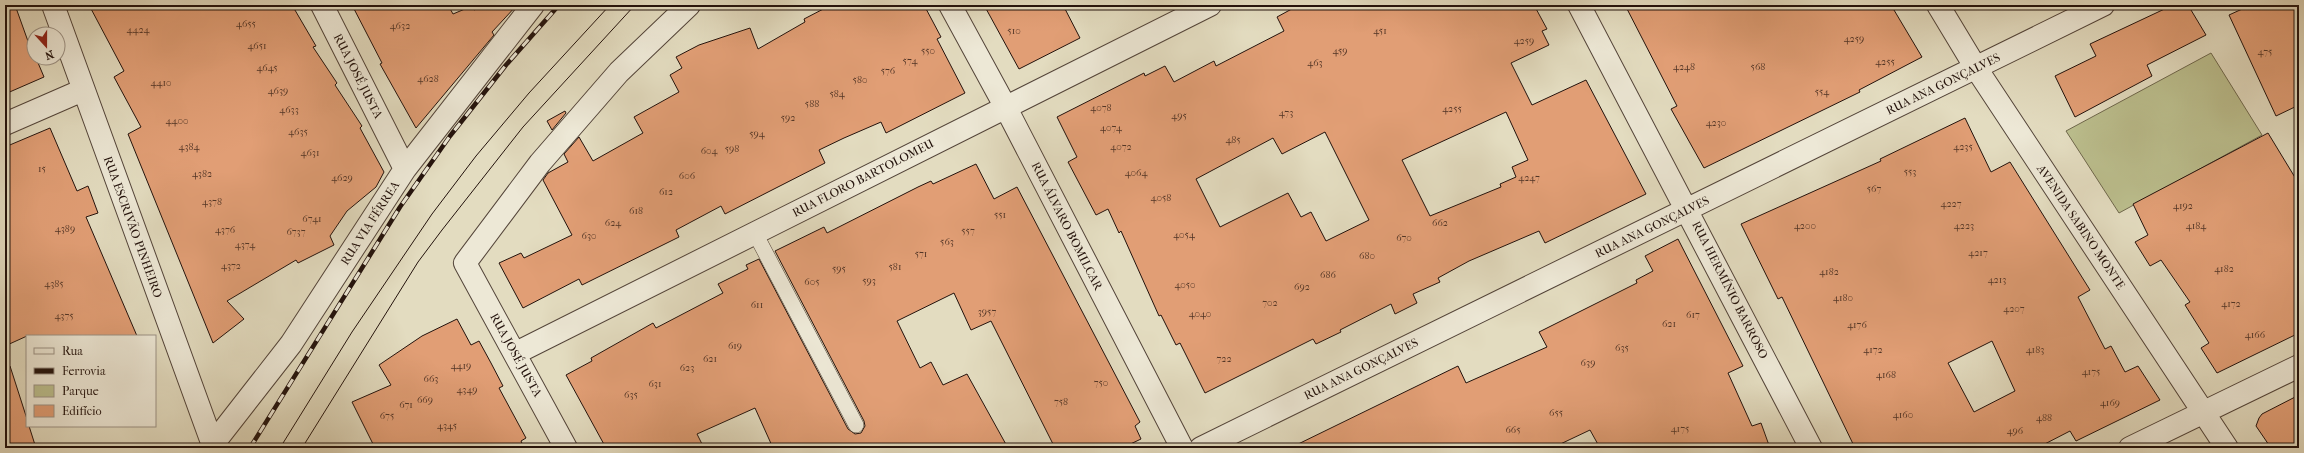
<svg xmlns="http://www.w3.org/2000/svg" width="2304" height="453" font-family="'IM FELL French Canon',serif">
	<rect width="100%" height="100%" fill="#e3dcc0"/>
	<filter id="stains"><feTurbulence type="fractalNoise" baseFrequency=".005" numOctaves="4"/><feColorMatrix values="0 0 0 0 .2 0 0 0 0 .09 0 0 0 0 .02 0 0 0 .5 -.17"/></filter>
	<radialGradient id="worn" r=".72"><stop offset=".6" stop-color="#630" stop-opacity="0"/><stop offset="1" stop-color="#630" stop-opacity=".3"/></radialGradient>
	<path fill="#bbbe8d" stroke="#6f684c" d="M2211,53L2262,135L2119,213L2066,131Z"/>
	<path fill="#e19e75" stroke="#23120c" fill-rule="evenodd" d="M5,5H15L34,58H36L44,77L5,94Z
		M89,5H292L316,46L313,47L337,83L335,85L362,126L360,128L384,172L376,187L347,211L330,236L334,245L298,263L296,260L227,301L244,319L213,343L128,134L141,127L114,77L124,71Z
		M352,5H448L453,14L472,6L474,10L485,5H517L492,32L494,35L416,128L380,64L382,63Z
		M831,5H924L941,37L937,39L965,93L886,133L881,122L844,138L819,150L825,163L725,214L721,206L676,230L679,237L582,285L579,279L523,308L499,263L521,253L524,258L572,235L543,180L548,173L568,162L564,154L579,137L593,161L643,133L634,117L679,92L670,75L682,68L676,57L699,45L750,28L758,49L805,22L804,19Z
		M984,5H1063L1080,38L1019,69Z
		M1299,5H1534L1547,29L1542,31L1549,45L1511,63L1532,105L1586,80L1646,194L1545,243L1539,231L1469,261L1438,278L1440,282L1413,294L1417,303L1395,314L1391,304L1340,330L1341,332L1316,344L1313,339L1205,393L1180,343L1176,345L1161,315L1159,316L1121,231L1119,233L1108,209L1096,215L1068,162L1077,157L1057,117L1144,73L1145,76L1165,66L1174,82L1214,61L1216,66L1284,31L1277,17ZM1506,112L1528,160L1512,167L1516,177L1500,184L1501,187L1430,216L1402,160ZM1325,132L1369,220L1326,241L1311,212L1301,217L1288,193L1220,227L1196,179L1273,138L1282,154Z
		M1625,5H1891L1922,57L1859,90L1860,92L1704,168L1671,109L1677,106Z
		M2173,5H2188L2206,35L2147,65L2152,76L2075,117L2055,76L2096,56L2090,44Z
		M2251,5H2299V105L2276,116L2229,15Z
		M565,111L566,113L552,130L547,121Z
		M1965,118L1991,172L2010,162L2090,290L2078,297L2105,349L2111,346L2125,372L2138,366L2160,400L2076,441L2070,431L2037,448H1855L1782,297L1778,299L1741,224L1881,161L1880,159ZM1992,341L2015,391L1974,412L1948,363Z
		M50,128L77,191L88,186L98,213L86,217L137,336H27L5,346V147Z
		M2268,133L2299,184V333L2217,373L2201,348L2209,343L2185,305L2190,302L2161,260L2150,266L2135,242L2148,235L2133,204Z
		M976,164L994,199L1017,187L1140,422L1135,426L1141,439L1122,448H1055L991,321L971,330L954,293L897,321L920,368L931,362L943,385L967,374L1008,448H773L755,408L697,434L704,448H606L566,375L592,361L591,358L653,323L656,328L723,293L718,284L748,269L746,265L759,259L848,429L855,434L861,433L865,426L864,421L775,251L824,227L827,233L918,187L931,181L933,184Z
		M1678,239L1743,366L1728,373L1752,426L1761,423L1770,448H1600L1590,430L1552,448H1290L1458,366L1466,383L1547,347L1539,332L1637,283L1636,280L1653,271L1645,256Z
		M457,319L471,345L479,341L491,363L503,386L499,388L526,438L521,441L524,448H375L352,402L391,385L379,365L422,336Z
		M10,366L27,419V426H29L36,448H5V367Z
		M2299,395V448H2271L2256,426L2259,418L2262,414Z"/>
	<g fill="none" stroke-linecap="round" stroke-linejoin="round">
		<g stroke="#534439" stroke-width="16">
			<path id="lane" d="M755,233L856,425"/>
		</g>
		<g stroke="#534439" stroke-width="24">
			<path id="street" d="M53,5L214,448
				M322,5L405,169
				M950,5L1005,106L1182,448
				M1579,5L1811,448
				M1938,5L1976,68L2227,448
				M5,124L83,90
				M516,353L1210,5
				M213,444L291,344L405,169L533,5
				M566,448L465,263L540,163L619,72L689,5
				M1201,448L2103,5
				M2130,448L2299,366"/>
		</g>
		<use href="#lane" stroke="#ede8d6" stroke-width="15"/>
		<use href="#street" stroke="#ede8d6" stroke-width="22"/>
		<path stroke="#23120c" stroke-width="1" d="M280,448L352,332L432,214L476,156L529,93L610,5
			M302,448L418,262L442,230L523,127L635,5"/>
		<g stroke="#23120c" stroke-width="4.5">
			<path id="rail" d="M250,448L400,207L450,136L506,65L559,5"/>
		</g>
		<use href="#rail" stroke="#ede8d6" stroke-width="3" stroke-dasharray="9" stroke-linecap="butt"/>
	</g>
	<g text-anchor="middle" dominant-baseline="central" stroke-width="3.5" stroke-linejoin="round" paint-order="stroke">
		<g font-size="10" fill="#523526">
			<text x="246" y="24">4655</text>
			<text x="400" y="26">4632</text>
			<text x="138" y="30">4424</text>
			<text x="1014" y="31">510</text>
			<text x="1380" y="31">451</text>
			<text x="1854" y="39">4259</text>
			<text x="1524" y="41">4259</text>
			<text x="257" y="46">4651</text>
			<text x="928" y="51">550</text>
			<text x="1340" y="51">459</text>
			<text x="2265" y="52">475</text>
			<text x="910" y="61">574</text>
			<text x="1885" y="62">4255</text>
			<text x="1315" y="63">463</text>
			<text x="1684" y="67">4248</text>
			<text x="1758" y="67">568</text>
			<text x="267" y="68">4645</text>
			<text x="888" y="71">576</text>
			<text x="428" y="79">4628</text>
			<text x="860" y="80">580</text>
			<text x="161" y="83">4410</text>
			<text x="278" y="91">4639</text>
			<text x="1822" y="92">554</text>
			<text x="837" y="94">584</text>
			<text x="812" y="104">588</text>
			<text x="1101" y="108">4078</text>
			<text x="1452" y="109">4255</text>
			<text x="289" y="110">4633</text>
			<text x="1286" y="113">473</text>
			<text x="1179" y="116">495</text>
			<text x="788" y="118">592</text>
			<text x="177" y="121">4400</text>
			<text x="1716" y="123">4230</text>
			<text x="1111" y="128">4074</text>
			<text x="298" y="132">4635</text>
			<text x="757" y="134">594</text>
			<text x="1233" y="140">485</text>
			<text x="189" y="147">4384</text>
			<text x="1121" y="147">4072</text>
			<text x="1963" y="147">4235</text>
			<text x="732" y="149">598</text>
			<text x="709" y="151">604</text>
			<text x="310" y="153">4631</text>
			<text x="42" y="169">15</text>
			<text x="1910" y="172">553</text>
			<text x="1136" y="173">4064</text>
			<text x="202" y="174">4382</text>
			<text x="687" y="176">606</text>
			<text x="342" y="178">4629</text>
			<text x="1529" y="178">4247</text>
			<text x="1874" y="189">567</text>
			<text x="666" y="192">612</text>
			<text x="1161" y="198">4058</text>
			<text x="212" y="202">4378</text>
			<text x="1951" y="204">4227</text>
			<text x="2183" y="206">4192</text>
			<text x="636" y="211">618</text>
			<text x="1000" y="215">551</text>
			<text x="312" y="219">6741</text>
			<text x="613" y="223">624</text>
			<text x="1440" y="223">662</text>
			<text x="1805" y="226">4200</text>
			<text x="1964" y="226">4223</text>
			<text x="2196" y="226">4184</text>
			<text x="65" y="229">4389</text>
			<text x="225" y="230">4376</text>
			<text x="968" y="231">557</text>
			<text x="296" y="232">6737</text>
			<text x="1184" y="235">4054</text>
			<text x="589" y="236">630</text>
			<text x="1404" y="238">670</text>
			<text x="947" y="242">563</text>
			<text x="245" y="245">4374</text>
			<text x="1978" y="253">4217</text>
			<text x="921" y="254">571</text>
			<text x="1367" y="256">680</text>
			<text x="231" y="266">4372</text>
			<text x="895" y="267">581</text>
			<text x="839" y="269">595</text>
			<text x="2224" y="269">4182</text>
			<text x="1829" y="272">4182</text>
			<text x="1328" y="275">686</text>
			<text x="1997" y="280">4213</text>
			<text x="869" y="281">593</text>
			<text x="812" y="282">605</text>
			<text x="54" y="284">4385</text>
			<text x="1185" y="285">4050</text>
			<text x="1302" y="287">692</text>
			<text x="1843" y="298">4180</text>
			<text x="1270" y="303">702</text>
			<text x="2231" y="304">4172</text>
			<text x="757" y="305">611</text>
			<text x="2014" y="309">4207</text>
			<text x="987" y="312">3957</text>
			<text x="1200" y="314">4040</text>
			<text x="1693" y="315">617</text>
			<text x="64" y="316">4375</text>
			<text x="1669" y="324">621</text>
			<text x="1857" y="325">4176</text>
			<text x="2255" y="335">4166</text>
			<text x="735" y="346">619</text>
			<text x="1622" y="348">635</text>
			<text x="1873" y="350">4172</text>
			<text x="2035" y="350">4183</text>
			<text x="710" y="359">621</text>
			<text x="1224" y="359">722</text>
			<text x="1588" y="363">639</text>
			<text x="461" y="366">4419</text>
			<text x="687" y="368">623</text>
			<text x="2091" y="372">4175</text>
			<text x="1886" y="375">4168</text>
			<text x="431" y="379">663</text>
			<text x="1101" y="383">750</text>
			<text x="655" y="384">631</text>
			<text x="467" y="390">4349</text>
			<text x="631" y="395">635</text>
			<text x="425" y="400">669</text>
			<text x="1061" y="402">758</text>
			<text x="2110" y="403">4169</text>
			<text x="406" y="405">671</text>
			<text x="1556" y="413">655</text>
			<text x="1903" y="415">4160</text>
			<text x="387" y="416">675</text>
			<text x="2044" y="418">488</text>
			<text x="447" y="426">4345</text>
			<text x="1680" y="429">4175</text>
			<text x="1513" y="430">665</text>
			<text x="2015" y="431">496</text>
		</g>
		<g font-size="12" fill="#23120c" stroke="#ede8d6">
			<text transform="translate(358 76) rotate(63)">RUA JOSÉ JUSTA</text>
			<text transform="translate(1943 84) rotate(-26)">RUA ANA GONÇALVES</text>
			<text transform="translate(863 178) rotate(-27)">RUA FLORO BARTOLOMEU</text>
			<text transform="translate(370 223) rotate(-57)">RUA VIA FÉRREA</text>
			<text transform="translate(1067 226) rotate(63)">RUA ÁLVARO BOMILCAR</text>
			<text transform="translate(133 227) rotate(70)">RUA ESCRIVÃO PINHEIRO</text>
			<text transform="translate(1652 227) rotate(-26)">RUA ANA GONÇALVES</text>
			<text transform="translate(2081 227) rotate(56)">AVENIDA SABINO MONTE</text>
			<text transform="translate(1730 290) rotate(63)">RUA HERMÍNIO BARROSO</text>
			<text transform="translate(516 355) rotate(61)">RUA JOSÉ JUSTA</text>
			<text transform="translate(1361 369) rotate(-26)">RUA ANA GONÇALVES</text>
		</g>
	</g>
	<rect width="2304" height="453" fill="none" stroke="#e3dcc0" stroke-width="20"/>
	<rect x="6" y="6" width="2292" height="441" fill="none" stroke="#23120c" stroke-width="2"/>
	<rect x="10" y="10" width="2284" height="433" fill="none" stroke="#23120c"/>
	<rect x="26" y="335" width="130" height="92" fill="#ede8d6" stroke="#9c9285"/>
	<rect x="34" y="348" width="20" height="6" fill="#ede8d6" stroke="#9c9285"/>
	<text x="62" y="355" font-size="12" fill="#23120c">Rua</text>
	<rect x="34" y="368" width="20" height="6" fill="#23120c" stroke="#9c9285"/>
	<text x="62" y="375" font-size="12" fill="#23120c">Ferrovia</text>
	<rect x="34" y="385" width="20" height="12" fill="#bbbe8d" stroke="#9c9285"/>
	<text x="62" y="395" font-size="12" fill="#23120c">Parque</text>
	<rect x="34" y="405" width="20" height="12" fill="#e19e75" stroke="#9c9285"/>
	<text x="62" y="415" font-size="12" fill="#23120c">Edifício</text>
	<g transform="translate(46 46) rotate(159)"><circle r="19" fill="#ede8d6" stroke="#9c9285"/>
	<path d="M0-3L7 15L0 10L-7 15Z" fill="#8f2418"/>
	<text y="-6" font-size="11" font-weight="bold" text-anchor="middle" fill="#23120c">N</text>
	</g>
	<rect width="100%" height="100%" filter="url(#stains)"/>
	<rect width="100%" height="100%" fill="url(#worn)"/>
</svg>
